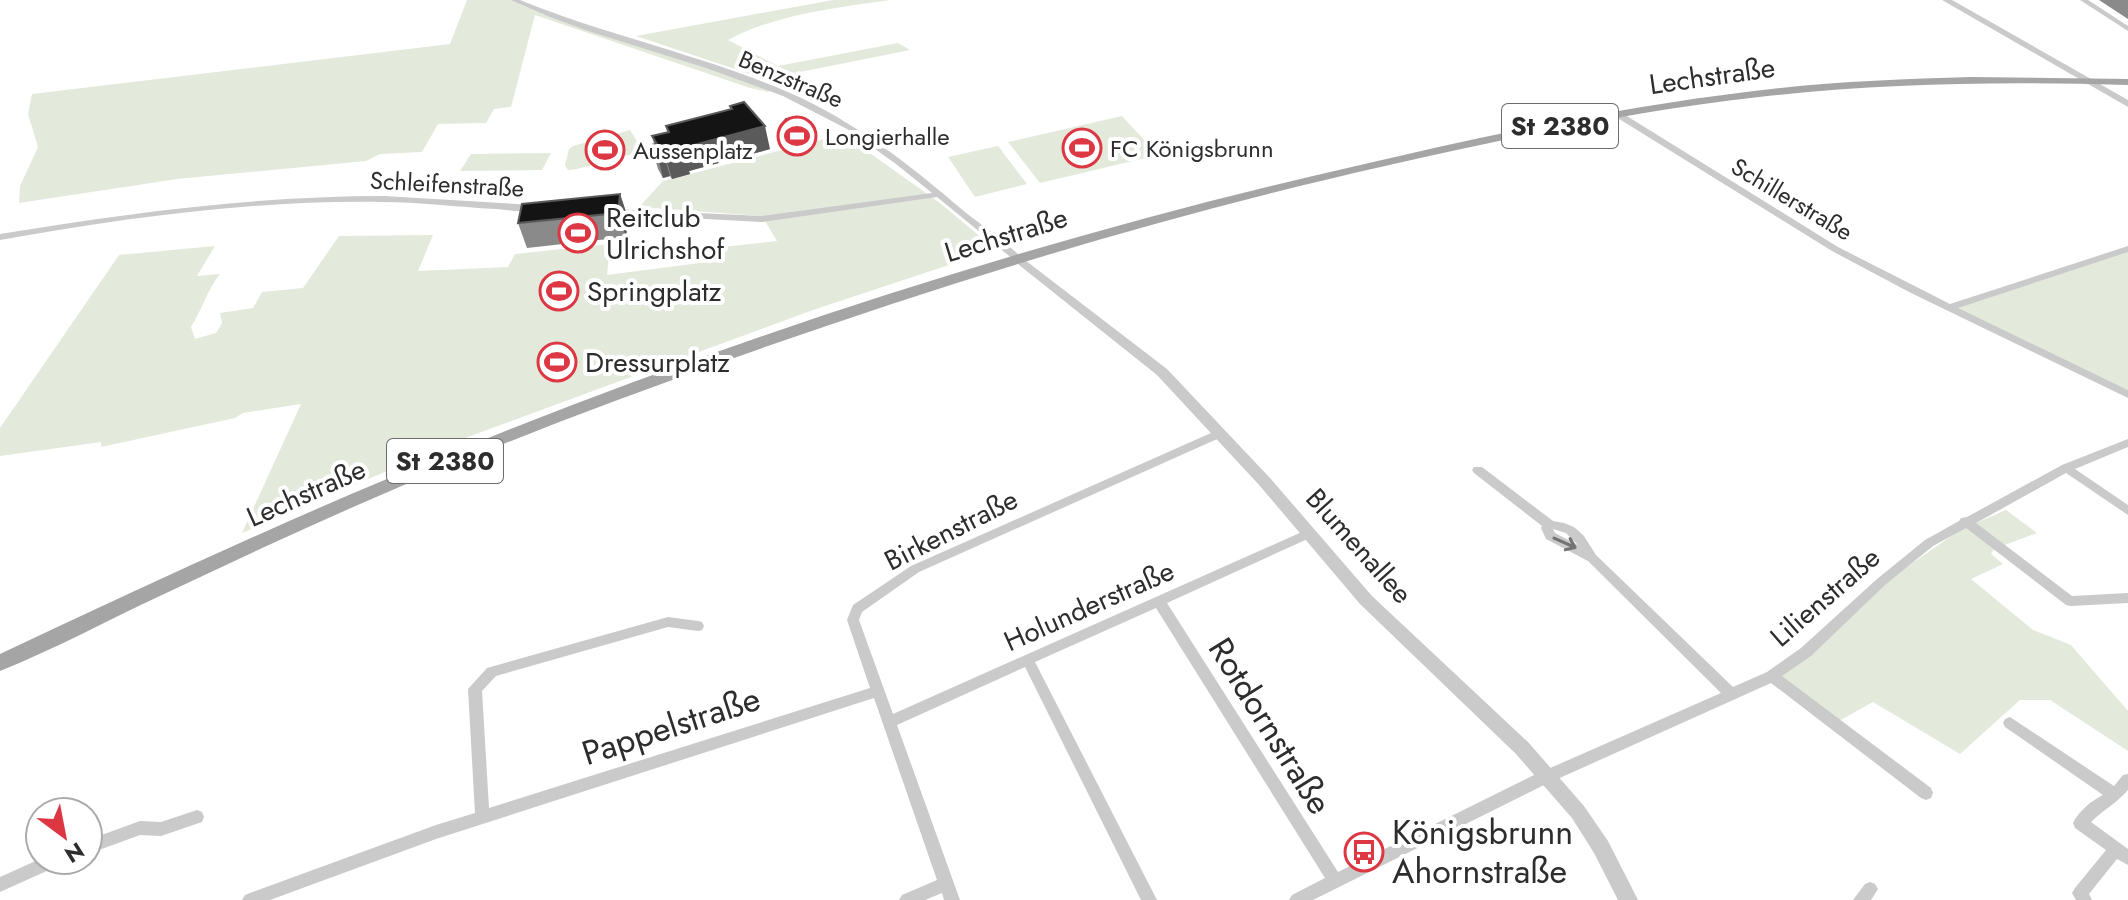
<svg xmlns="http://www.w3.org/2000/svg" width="2128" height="900" font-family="Jost,sans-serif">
	<rect width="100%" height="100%" fill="#fff"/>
	<path fill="#e3eadc" d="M467,0H514L773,89L768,92L750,88L535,15L511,107L494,109L486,123L438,124L422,152L380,154L366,161L177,179L19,203L20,186L38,147L28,114L32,94L450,44Z
		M833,0H890C836,8 776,14 728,40L778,66L898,43L910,50L765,79L636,36Z
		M1122,116L1158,155L1040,183L1008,142Z
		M630,130L643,151L577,169L568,170L565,165L569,149L573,146Z
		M843,134L940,203L989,244L982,254L816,309L457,441L242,533L301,404L243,413L235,418L101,447V442L0,456V428L119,255L215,246L197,276L220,274C207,290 202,310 191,327L195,339L216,333L222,323L220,313L253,308L262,292L303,288L339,236L433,235L418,271L508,267L515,254L610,244L607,275L715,261L713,248L777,241L762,216L639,207L663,181Z
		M998,146L1027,184L975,197L948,157Z
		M551,153L542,170L460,171L471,154Z
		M2128,251V390L1953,307Z
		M2006,510L2037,533L1994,549L1991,554L2003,564L1971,579L2033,630L2071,645L2128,711V751L2050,700H2020L1960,754L1873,702L1839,721L1773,673L1894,576L1960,530Z"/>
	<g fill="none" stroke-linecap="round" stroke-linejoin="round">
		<path fill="#cacaca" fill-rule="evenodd" d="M511,0H520C608,36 703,55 790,93C856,122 911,166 965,212C984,227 1005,241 1022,258L1020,260H1014L937,197L762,222L611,214V210L614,209L762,216L932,193L896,164L847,129L783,96L706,68L588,31L550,17Z
			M2080,0H2088L2128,26V31Z
			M1616,113H1622L1838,247L1950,304L2128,246V252L1958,308L2128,390V398L1911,293L1832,251L1616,117Z
			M384,196L533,205L537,208C527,214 509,210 496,209C457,207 419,202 381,202C253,200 125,218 0,240V234C127,213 255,196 384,196Z
			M1220,429L1224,430L1225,433L1224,436L919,572L862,612L859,620L893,714L1304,531H1312L1314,534L1312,537L1167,603L1338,872L1532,776L1721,693L1588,561L1546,539L1541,528L1542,526L1474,473L1472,470L1474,467H1482L1553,521L1564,523L1574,527L1584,536L1596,555L1733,687L1767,672L1801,648L1877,579L1925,540L1959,521L1961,518L1967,517L2062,465L2128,439V447L2075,469L2128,505V515L2066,473L1976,523L2072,596L2128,593V603L2070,606L2066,605L1966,528L1933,546L1885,585L1811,656L1782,676L1931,788L1933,793L1931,798L1926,800L1921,798L1771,683L1542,786L1313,900H1289L1292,895L1325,878L1156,608L1035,662L1157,900H1141L1025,667L897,725L960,900H944L942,893L925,900H899L902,895L937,880L874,698L436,839L270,900H242L245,895L250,893L436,825L475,813L468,689L487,668L668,617L698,621L702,622L704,626L702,630L698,631L668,627L496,676L482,691L489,808L870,688L847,620L853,605L911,566ZM1553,529L1566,533L1578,545L1555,533Z
			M2010,717L2114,786L2123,775L2128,774V790C2117,803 2103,810 2091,822L2128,849V865L2117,859L2089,894L2092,900H2076L2072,893L2075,888L2106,850L2075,828L2073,823C2079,811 2091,801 2103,795L2005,727L2003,723L2005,719Z
			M197,810L202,812L204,817L202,822L161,836L140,835L88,854V840L140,821L161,822Z
			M40,859L62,860L60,865L0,892V877Z
			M1870,882L1875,884L1878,889L1871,900H1853L1865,884Z"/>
		<path fill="#cacaca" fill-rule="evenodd" d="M1942,0H1952L2128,100V107Z
			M1017,254L1167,369L1270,478L1372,596L1528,742L1584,806L1608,841L1638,900H1618L1594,853L1572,818L1516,754L1360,604L1260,486L1157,375L1013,260V256Z"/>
		<path fill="#a5a5a5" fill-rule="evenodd" d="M1972,77L2128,79V85C2005,81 1881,83 1759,97C1633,111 1509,138 1385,166C1159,217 938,285 720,363C636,393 551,424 469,458C365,500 263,547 162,595C108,620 55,649 0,671V654C153,582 307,510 465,447C754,331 1052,235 1356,166C1487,135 1620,107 1754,91C1826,82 1899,79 1972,77Z"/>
	</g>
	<path fill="#8a8a8a" d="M2099,0H2128V20V19Z
		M730,106L770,149L689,171L690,174L672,179L670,176L663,178L658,169L651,145L654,144L652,136L667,132L666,126L730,109Z
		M779,129L812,134L806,141L791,143L781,140Z
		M620,194L628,218L626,237L527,248L518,223Z"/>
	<path fill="#5a5a5a" d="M810,122L812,134L806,141L791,143L788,132Z
		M765,126L770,149L689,171L690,174L672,179L665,156L682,148Z
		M663,152L670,176L663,178L657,154Z
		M620,194L628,218L626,237L618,213Z"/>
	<path fill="#141414" stroke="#5a5a5a" stroke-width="2" d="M744,102L765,126L682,148L684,151L665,156L663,152L657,154L651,145L657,144L652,136L669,132L666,126L732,109L730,106Z
		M801,117L810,122L804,129L788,132L779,129L786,119Z
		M620,194L618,213L518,223L522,204Z"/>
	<defs><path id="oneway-shaft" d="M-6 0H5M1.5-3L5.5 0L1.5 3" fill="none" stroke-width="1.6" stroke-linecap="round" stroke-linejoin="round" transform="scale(2)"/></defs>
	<use stroke="#747474" href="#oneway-shaft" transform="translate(1565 543) rotate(24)"/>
	<defs>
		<g id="stadium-ring" transform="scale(2)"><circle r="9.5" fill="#fff" stroke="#dc3742" stroke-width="1.5"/><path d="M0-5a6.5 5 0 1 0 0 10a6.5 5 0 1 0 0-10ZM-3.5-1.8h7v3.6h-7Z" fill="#dc3742"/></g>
		<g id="bus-ring" transform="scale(2)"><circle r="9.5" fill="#fff" stroke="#dc3742" stroke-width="1.5"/><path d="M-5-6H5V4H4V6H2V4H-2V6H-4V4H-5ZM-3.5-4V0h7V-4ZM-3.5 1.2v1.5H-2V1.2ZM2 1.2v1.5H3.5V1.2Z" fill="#dc3742"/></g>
	</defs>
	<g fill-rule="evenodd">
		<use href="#stadium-ring" x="797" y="136"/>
		<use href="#stadium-ring" x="1082" y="148"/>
		<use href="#stadium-ring" x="605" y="150"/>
		<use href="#stadium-ring" x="578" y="233"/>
		<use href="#stadium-ring" x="559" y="291"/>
		<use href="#stadium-ring" x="557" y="362"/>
		<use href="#bus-ring" x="1364" y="852"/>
	</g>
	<g text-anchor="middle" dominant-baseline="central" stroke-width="8" stroke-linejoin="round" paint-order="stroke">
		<g font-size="24" fill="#2d2d2d" stroke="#fff">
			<text transform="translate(791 79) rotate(23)">Benzstraße</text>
			<text transform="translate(447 184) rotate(3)">Schleifenstraße</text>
			<text transform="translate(1792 199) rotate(31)">Schillerstraße</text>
		</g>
		<g font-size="24" fill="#2d2d2d" stroke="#fff" text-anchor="start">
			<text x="825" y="136">Longierhalle</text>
			<text x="1110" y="148">FC Königsbrunn</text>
			<text x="633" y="150">Aussenplatz</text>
		</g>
		<g fill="#fff" stroke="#6c6c6c" stroke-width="2">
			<rect x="1502" y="104" width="116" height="44" rx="6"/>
			<rect x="387" y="439" width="116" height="44" rx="6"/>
		</g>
		<g font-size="26" font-weight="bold" fill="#2d2d2d">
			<text x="1560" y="126">St 2380</text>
			<text x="445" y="461">St 2380</text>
		</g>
		<g font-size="28" fill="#2d2d2d" stroke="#fff">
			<text transform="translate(1712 76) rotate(-8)">Lechstraße</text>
			<text transform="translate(1006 235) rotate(-17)">Lechstraße</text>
			<text transform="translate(306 493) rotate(-24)">Lechstraße</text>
			<text transform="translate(951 530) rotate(-27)">Birkenstraße</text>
			<text transform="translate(1359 546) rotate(48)">Blumenallee</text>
			<text transform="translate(1825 597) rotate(-41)">Lilienstraße</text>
			<text transform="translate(1089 606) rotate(-24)">Holunderstraße</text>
		</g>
		<g font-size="28" fill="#2d2d2d" stroke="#fff" text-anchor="start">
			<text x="606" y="217">Reitclub<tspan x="606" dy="32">Ulrichshof</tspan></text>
			<text x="587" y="291">Springplatz</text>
			<text x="585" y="362">Dressurplatz</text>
		</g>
		<g font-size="34" fill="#2d2d2d" stroke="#fff">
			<text transform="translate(671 726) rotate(-18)">Pappelstraße</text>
			<text transform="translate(1270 726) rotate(58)">Rotdornstraße</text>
		</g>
		<g font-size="34" fill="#2d2d2d" stroke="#fff" text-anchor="start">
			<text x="1392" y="832">Königsbrunn<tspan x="1392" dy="39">Ahornstraße</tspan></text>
		</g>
	</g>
	<g transform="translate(64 836) rotate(148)"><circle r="38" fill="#ffffff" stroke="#ababab" stroke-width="2"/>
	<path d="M0-6L14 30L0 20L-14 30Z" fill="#dc3742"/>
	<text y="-12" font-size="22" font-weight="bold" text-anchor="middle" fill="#2d2d2d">N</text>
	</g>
</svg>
